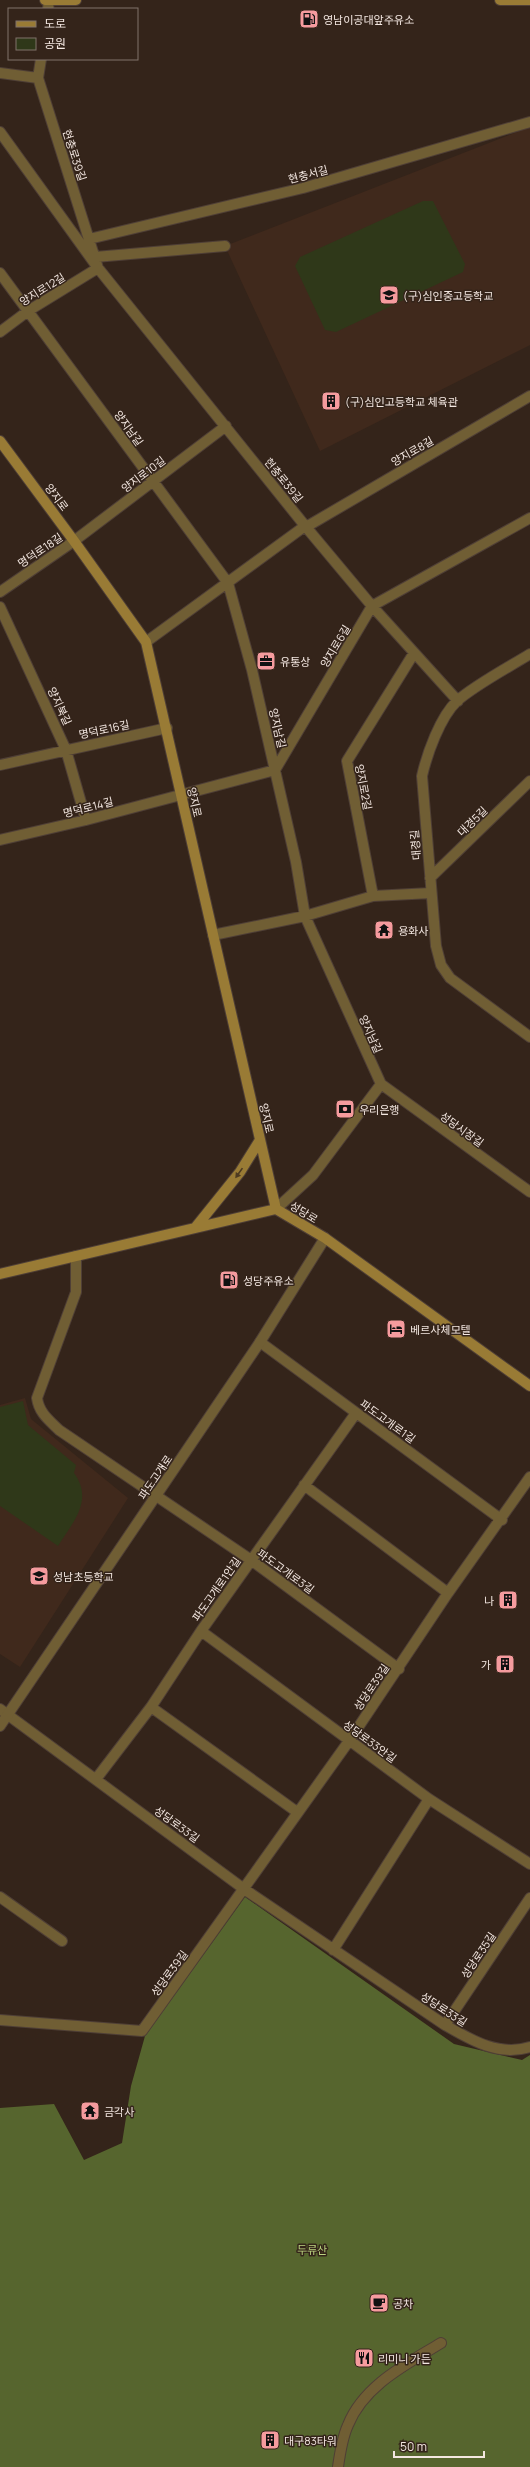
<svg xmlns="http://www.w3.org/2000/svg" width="530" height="2467" font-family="Manrope,'Noto Sans KR',sans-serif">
	<rect width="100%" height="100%" fill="#34241a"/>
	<path fill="#40291c" d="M530,127V345L320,451L225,246Z
		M25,1398L31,1419L128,1498L20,1667L0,1654V1405Z"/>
	<path fill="#2f3819" d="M423,201H433L465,264L463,272L336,332L325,330L295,266L300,257Z
		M23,1401L28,1425L76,1465L74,1473C94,1500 73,1522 58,1546L0,1506V1407Z"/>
	<path fill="#56652e" d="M245,1897L454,2044L522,2060L530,2055V2467H0V2108L54,2104L84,2160L122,2143L131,2086L145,2036Z"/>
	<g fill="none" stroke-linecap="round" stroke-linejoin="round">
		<g stroke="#4f3f36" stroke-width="12">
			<path id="minor" d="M48,9L49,0
				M0,73L38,78
				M0,132L98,268L306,527L372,606L458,701
				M89,239L303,188L530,122
				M95,257L225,246
				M0,273L228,583L252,670L296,862L305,916L381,1084L530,1192
				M0,332L28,311L98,268L38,78L41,59
				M306,527L530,396
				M0,592L74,541L226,426
				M0,607L66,750L86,820
				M146,642L305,526
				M530,654C509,667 475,685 457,701C440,717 427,754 422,776L436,946L441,965L450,978L530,1037
				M0,765L167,728
				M0,840L86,820L275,770L372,606L530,518
				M430,878L530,781
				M373,896L347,761L414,653
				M213,935L305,916L373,896L431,893
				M276,1209L313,1175L381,1084
				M76,1256V1292L37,1398C39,1413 49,1420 59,1430L251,1560L399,1669
				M260,1342L502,1520
				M304,1485L448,1593
				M201,1631L429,1799L530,1864
				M151,1707L297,1812
				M0,1709L244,1889L445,2025C471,2040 499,2057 530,2047
				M96,1779L151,1707L201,1631L356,1413
				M0,1897L62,1941
				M333,1950L429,1799
				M0,2020L142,2031L349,1741L448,1593L530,1477
				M445,2025L530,1898
				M338,2467C340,2453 342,2438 348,2425C364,2385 407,2364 441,2343"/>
		</g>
		<g stroke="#4f3f36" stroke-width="12">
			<path id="tertiary" d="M0,1726L260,1342L325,1238"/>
		</g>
		<g stroke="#4f3f36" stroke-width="12">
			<path id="secondary" d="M45,0H76
				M500,0H530
				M0,441L74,541L146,642L276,1209
				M195,1228L240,1172L260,1140
				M0,1274L276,1209L325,1238L530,1386"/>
		</g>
		<use href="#minor" stroke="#705e34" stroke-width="10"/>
		<use href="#tertiary" stroke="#705e34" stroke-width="10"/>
		<use href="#secondary" stroke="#997b35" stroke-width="10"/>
	</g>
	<defs><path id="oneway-solid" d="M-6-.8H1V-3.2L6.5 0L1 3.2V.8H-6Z"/></defs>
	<use fill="#4d3a21" href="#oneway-solid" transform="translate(239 1173) rotate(125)"/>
	<defs>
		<g id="fuel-square" transform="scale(1)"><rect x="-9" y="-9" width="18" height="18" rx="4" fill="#f59b9e" stroke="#34241a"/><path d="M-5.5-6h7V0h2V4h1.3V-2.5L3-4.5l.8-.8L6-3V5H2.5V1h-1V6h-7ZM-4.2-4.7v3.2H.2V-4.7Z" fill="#111"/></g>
		<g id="school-square" transform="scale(1)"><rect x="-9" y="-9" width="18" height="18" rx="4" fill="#f59b9e" stroke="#34241a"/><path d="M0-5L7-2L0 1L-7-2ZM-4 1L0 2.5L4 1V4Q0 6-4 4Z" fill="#111"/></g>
		<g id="building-square" transform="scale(1)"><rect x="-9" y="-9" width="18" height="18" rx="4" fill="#f59b9e" stroke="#34241a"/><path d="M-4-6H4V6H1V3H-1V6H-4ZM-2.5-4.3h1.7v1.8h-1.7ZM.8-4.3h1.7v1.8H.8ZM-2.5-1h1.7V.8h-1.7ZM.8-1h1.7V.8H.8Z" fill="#111"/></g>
		<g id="office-square" transform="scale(1)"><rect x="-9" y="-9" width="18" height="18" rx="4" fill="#f59b9e" stroke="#34241a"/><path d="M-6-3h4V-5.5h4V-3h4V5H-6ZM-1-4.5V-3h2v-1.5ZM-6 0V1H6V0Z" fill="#111"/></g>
		<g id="temple-square" transform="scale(1)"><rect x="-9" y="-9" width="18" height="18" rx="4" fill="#f59b9e" stroke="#34241a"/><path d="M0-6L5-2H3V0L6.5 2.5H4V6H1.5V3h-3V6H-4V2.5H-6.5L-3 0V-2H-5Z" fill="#111"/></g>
		<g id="bank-square" transform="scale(1)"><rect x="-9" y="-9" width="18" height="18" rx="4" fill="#f59b9e" stroke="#34241a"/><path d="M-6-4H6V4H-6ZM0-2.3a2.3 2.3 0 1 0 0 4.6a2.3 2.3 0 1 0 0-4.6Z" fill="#111"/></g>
		<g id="hotel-square" transform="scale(1)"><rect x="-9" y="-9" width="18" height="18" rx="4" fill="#f59b9e" stroke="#34241a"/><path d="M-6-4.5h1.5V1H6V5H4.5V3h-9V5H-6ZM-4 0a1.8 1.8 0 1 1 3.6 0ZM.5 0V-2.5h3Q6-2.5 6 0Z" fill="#111"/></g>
		<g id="cafe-square" transform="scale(1)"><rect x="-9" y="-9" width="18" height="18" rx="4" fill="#f59b9e" stroke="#34241a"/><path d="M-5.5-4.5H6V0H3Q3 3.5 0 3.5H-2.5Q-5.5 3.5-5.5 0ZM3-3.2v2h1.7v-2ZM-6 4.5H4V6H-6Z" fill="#111"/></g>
		<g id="restaurant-square" transform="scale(1)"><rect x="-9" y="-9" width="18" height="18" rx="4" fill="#f59b9e" stroke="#34241a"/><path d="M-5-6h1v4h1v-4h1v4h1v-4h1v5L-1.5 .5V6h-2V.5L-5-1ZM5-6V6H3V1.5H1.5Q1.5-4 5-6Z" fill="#111"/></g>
	</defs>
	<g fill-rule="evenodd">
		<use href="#fuel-square" x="309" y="19"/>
		<use href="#school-square" x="389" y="295"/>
		<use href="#building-square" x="331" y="401"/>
		<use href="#office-square" x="266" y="661"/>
		<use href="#temple-square" x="384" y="930"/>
		<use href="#bank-square" x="345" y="1109"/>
		<use href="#fuel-square" x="229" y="1280"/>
		<use href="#hotel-square" x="396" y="1329"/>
		<use href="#school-square" x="39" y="1576"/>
		<use href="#building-square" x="508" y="1600"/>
		<use href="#building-square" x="505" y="1664"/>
		<use href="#temple-square" x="90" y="2111"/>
		<use href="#cafe-square" x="379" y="2303"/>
		<use href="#restaurant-square" x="364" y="2358"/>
		<use href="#building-square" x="270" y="2440"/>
	</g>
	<g text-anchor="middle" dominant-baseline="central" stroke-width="3" stroke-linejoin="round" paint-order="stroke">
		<g font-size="11" fill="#f3e7e1" stroke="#34241a" text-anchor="start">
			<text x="323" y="19">영남이공대앞주유소</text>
			<text x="403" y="295">(구)심인중고등학교</text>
			<text x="345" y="401">(구)심인고등학교 체육관</text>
			<text x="280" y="661">유통상</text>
			<text x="398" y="930">용화사</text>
			<text x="359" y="1109">우리은행</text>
			<text x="243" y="1280">성당주유소</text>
			<text x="410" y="1329">베르사체모텔</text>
			<text x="53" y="1576">성남초등학교</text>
			<text x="494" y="1600" text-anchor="end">나</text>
			<text x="491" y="1664" text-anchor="end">가</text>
			<text x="104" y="2111">금각사</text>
			<text x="393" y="2303">공차</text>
			<text x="378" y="2358">리미니 가든</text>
			<text x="284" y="2440">대구83타워</text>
		</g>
		<g font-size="11" fill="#f3e7e1" stroke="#34241a">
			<text transform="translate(75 155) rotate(72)">현충로39길</text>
			<text transform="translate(308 174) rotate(-15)">현충서길</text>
			<text transform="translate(42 289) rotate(-32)">양지로12길</text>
			<text transform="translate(129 428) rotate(54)">양지남길</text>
			<text transform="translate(412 451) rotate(-30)">양지로8길</text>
			<text transform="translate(143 474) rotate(-37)">양지로10길</text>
			<text transform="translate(284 480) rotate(51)">현충로39길</text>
			<text transform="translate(57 497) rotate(53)">양지로</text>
			<text transform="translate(40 550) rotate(-34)">명덕로18길</text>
			<text transform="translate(335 646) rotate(-59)">양지로6길</text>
			<text transform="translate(60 706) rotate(65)">양지북길</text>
			<text transform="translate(278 728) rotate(77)">양지남길</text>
			<text transform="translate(104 729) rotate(-12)">명덕로16길</text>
			<text transform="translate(364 787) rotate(79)">양지로2길</text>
			<text transform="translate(195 802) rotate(77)">양지로</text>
			<text transform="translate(88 807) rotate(-14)">명덕로14길</text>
			<text transform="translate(472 821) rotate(-44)">대경5길</text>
			<text transform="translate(415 845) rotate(-95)">대경길</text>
			<text transform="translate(371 1034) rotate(66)">양지남길</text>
			<text transform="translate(267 1118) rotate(77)">양지로</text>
			<text transform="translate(462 1129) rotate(36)">성당시장길</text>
			<text transform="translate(304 1212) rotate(31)">성당로</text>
			<text transform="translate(388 1421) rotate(36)">파도고개로1길</text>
			<text transform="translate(155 1477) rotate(-56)">파도고개로</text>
			<text transform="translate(286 1571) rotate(36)">파도고개로3길</text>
			<text transform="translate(216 1589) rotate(-55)">파도고개로1안길</text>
			<text transform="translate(371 1687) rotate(-56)">성당로39길</text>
			<text transform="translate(370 1741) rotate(36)">성당로33안길</text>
			<text transform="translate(177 1824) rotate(36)">성당로33길</text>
			<text transform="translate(478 1955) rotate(-56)">성당로35길</text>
			<text transform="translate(169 1973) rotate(-54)">성당로39길</text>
			<text transform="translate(444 2009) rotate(33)">성당로33길</text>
		</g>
		<g font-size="11" fill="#bcd481" stroke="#34241a">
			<text x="312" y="2249">두류산</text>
		</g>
	</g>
	<rect x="8" y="8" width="130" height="52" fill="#34241a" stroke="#80726a"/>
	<rect x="16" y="21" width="20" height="6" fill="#997b35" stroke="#80726a"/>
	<text x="44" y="28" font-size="12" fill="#f3e7e1">도로</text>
	<rect x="16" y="38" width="20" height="12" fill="#2f3819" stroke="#80726a"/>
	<text x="44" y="48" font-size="12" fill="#f3e7e1">공원</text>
	<path d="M394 2451v6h90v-6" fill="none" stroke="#f3e7e1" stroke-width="2"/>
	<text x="400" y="2451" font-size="12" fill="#f3e7e1" stroke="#34241a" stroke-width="3" paint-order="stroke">50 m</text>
</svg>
